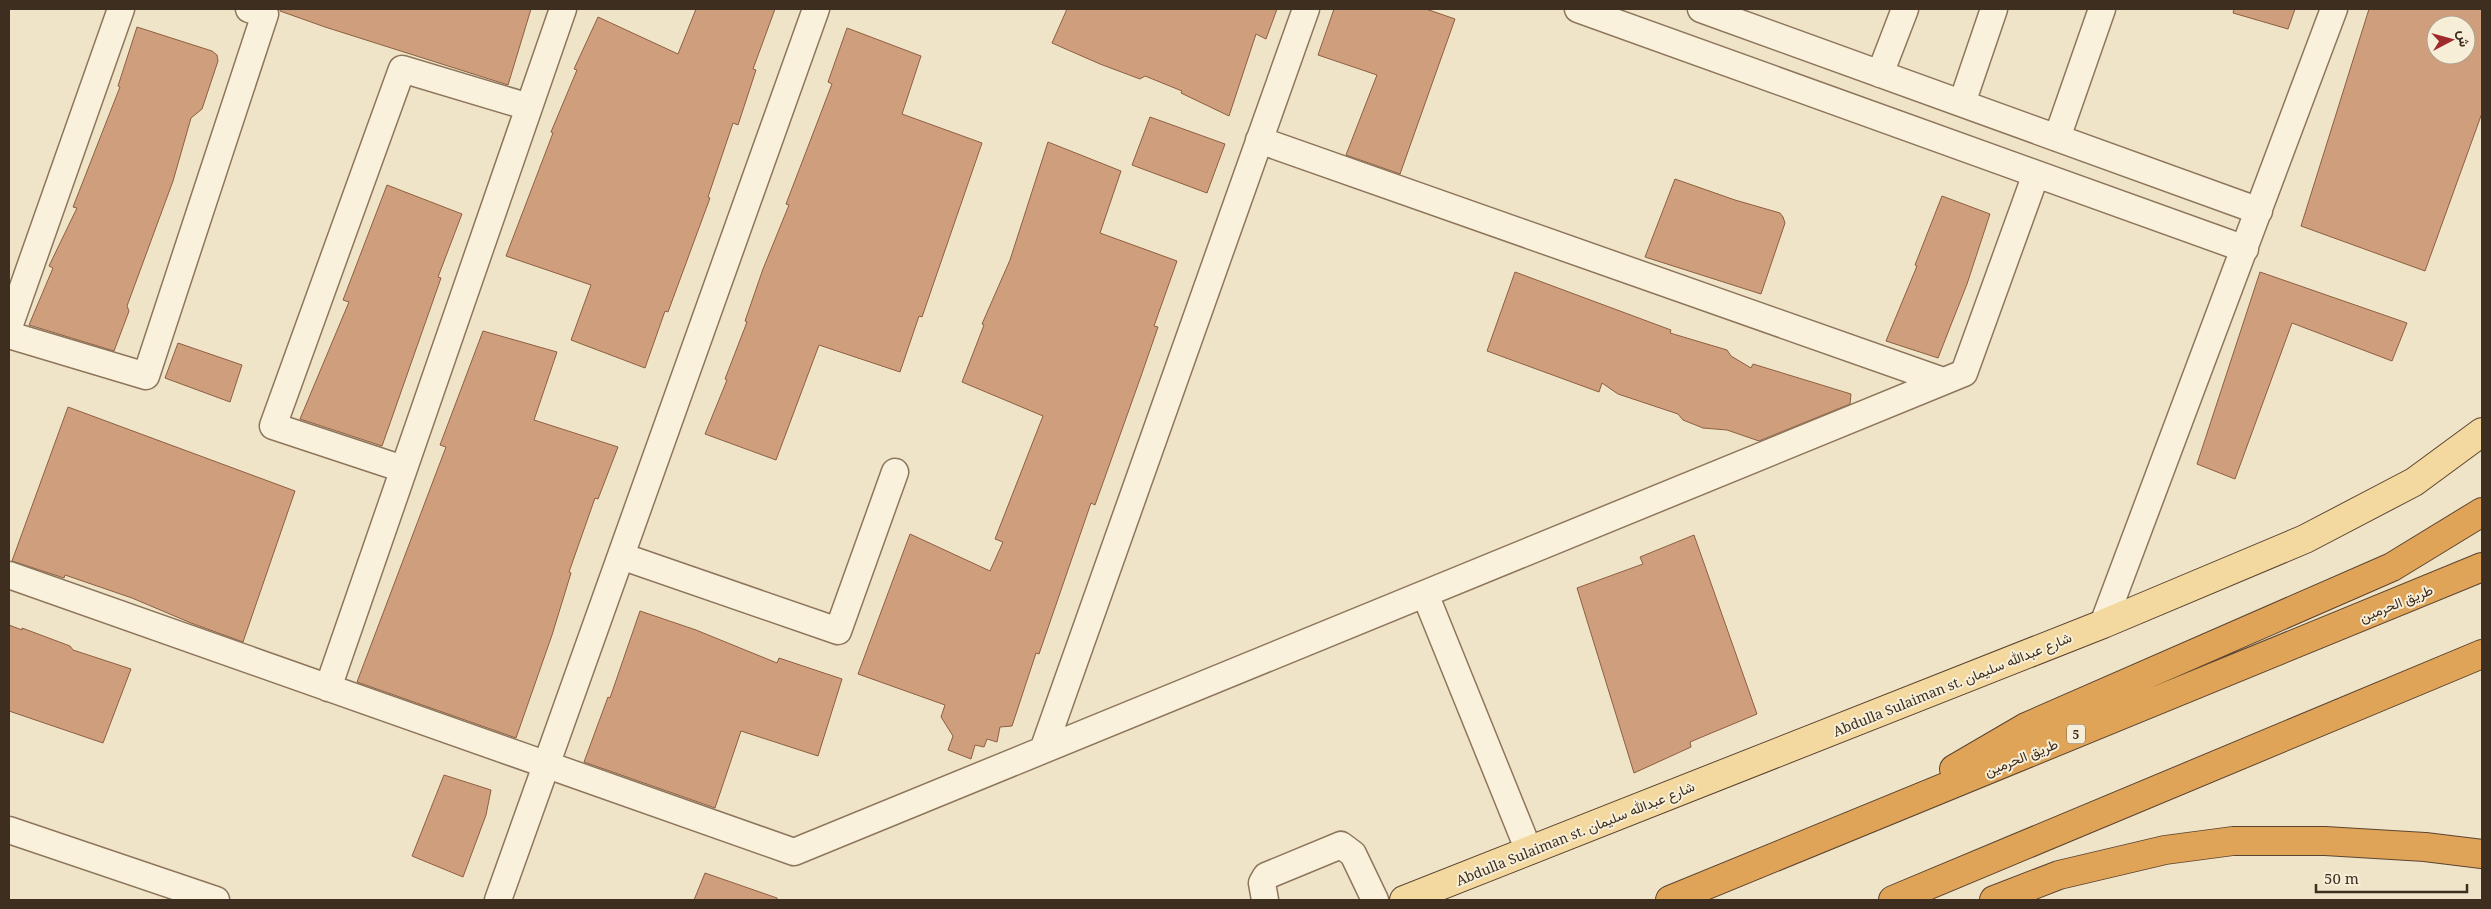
<svg xmlns="http://www.w3.org/2000/svg" width="2491" height="909" font-family="'Noto Serif',Vazirmatn,serif">
	<rect width="100%" height="100%" fill="#f0e4c8"/>
	<path fill="#cf9f7d" stroke="#8d5f41" fill-rule="evenodd" d="M280,9H531L508,85L325,27L280,11Z
		M696,9H775L753,69L756,70L738,125L733,123L708,197L710,198L668,312L665,311L645,368L571,340L591,285L506,256L553,133L551,132L577,70L574,69L598,17L678,54Z
		M1067,9H1277L1266,39L1256,34L1229,116L1181,93L1182,91L1145,76L1140,79L1100,64L1052,43Z
		M1334,9H1426L1455,19L1400,174L1346,155L1377,75L1318,55Z
		M2234,9H2295L2288,29L2233,13Z
		M2369,9H2482V113L2425,271L2301,226ZM2436,25H2466V55H2436Z
		M137,27L212,51L217,55L218,61L202,109L191,118L173,181L127,306L129,311L114,351L29,325L53,268L49,266L77,208L73,207L120,87L118,86Z
		M847,28L921,56L902,114L982,143L922,317L919,316L900,372L819,345L776,460L705,434L727,380L725,379L747,322L745,321L763,269L789,205L786,204L832,84L828,82Z
		M1150,117L1225,144L1207,193L1132,165Z
		M1048,142L1121,171L1100,233L1177,261L1154,326L1158,327L1140,379L1095,505L1091,503L1039,654L1036,653L1012,726L1000,727L997,742L987,739L984,747L975,745L971,759L948,750L953,736L941,717L945,705L858,674L910,534L990,571L1003,542L995,539L1043,416L962,382L984,325L982,324L1010,260Z
		M1675,179L1735,200L1780,213L1783,217L1785,223L1761,294L1645,257Z
		M387,185L462,214L438,277L441,278L382,446L300,419L349,302L343,300Z
		M1942,196L1990,214L1967,284L1938,358L1886,341L1917,266L1915,265Z
		M1515,272L1671,330L1670,333L1727,350L1731,356L1751,368L1753,364L1851,394L1850,404L1759,441L1727,430L1703,428L1683,420L1678,414L1618,394L1602,383L1599,392L1487,351Z
		M2260,272L2407,323L2392,361L2292,323L2235,479L2197,464Z
		M483,331L557,352L534,420L618,447L598,499L595,498L569,572L571,573L552,635L516,738L357,682L446,447L440,445Z
		M178,343L242,365L230,402L165,378Z
		M68,407L295,491L243,642L191,623L132,598L65,575L64,578L12,561Z
		M1694,535L1757,714L1690,742L1691,747L1634,773L1577,588L1643,564L1640,557Z
		M640,611L696,630L777,663L779,658L842,679L818,756L741,731L715,808L584,762L608,697L610,698Z
		M9,625L22,630V628L70,646L73,650L131,669L103,743L9,711Z
		M444,775L491,790L486,815L463,877L412,856Z
		M705,873L777,898V900H694Z"/>
	<g fill="none" stroke-linecap="round" stroke-linejoin="round">
		<g stroke="#8d765c" stroke-width="29">
			<path id="minor" d="M1578,9L2245,249
				M1701,9L2259,211
				M1880,74L1905,9
				M1962,103L1994,9
				M2057,138L2102,9
				M1259,140L1943,381
				M9,327L121,9
				M9,335L146,376L265,14L249,9
				M403,469L273,426L402,69L529,107
				M621,556L838,631L895,472
				M9,575L794,852L1964,373L2036,174
				M1425,594L1529,851
				M2103,624L2334,9
				M328,688L563,9
				M1043,750L1306,9
				M9,830L216,900
				M498,900L816,9
				M1265,900L1262,883L1266,876L1341,845L1353,854L1375,900"/>
		</g>
		<g stroke="#5b4430" stroke-width="30">
			<path id="major" d="M1404,900L2103,624L2305,539L2414,482L2482,432"/>
		</g>
		<g stroke="#5b4430" stroke-width="30">
			<path id="highway" d="M1954,769L2026,727L2392,567L2482,512
				M1670,900L2482,567
				M1893,900L2482,654
				M1994,900L2059,875L2165,850L2233,841H2325L2425,847L2482,854"/>
		</g>
		<use href="#minor" stroke="#faf1dc" stroke-width="26"/>
		<use href="#major" stroke="#f3d9a0" stroke-width="28"/>
		<use href="#highway" stroke="#e0a458" stroke-width="28"/>
	</g>
	<g text-anchor="middle" dominant-baseline="central" stroke-width="4" stroke-linejoin="round" paint-order="stroke">
		<rect fill="#f7eed8" stroke="#756857" stroke-width="1" x="2067" y="724.5" width="18" height="19" rx="4"/>
		<g font-size="12" font-weight="bold" fill="#3d2e20">
			<text x="2076" y="734">5</text>
		</g>
		<g font-size="14" fill="#3d2e20" stroke="#f7eed8">
			<text transform="translate(2396 603) rotate(-22)">طريق الحرمين</text>
			<text transform="translate(1952 684) rotate(-22)">Abdulla Sulaiman st. شارع عبدالله سليمان</text>
			<text transform="translate(2021 757) rotate(-22)">طريق الحرمين</text>
			<text transform="translate(1575 833) rotate(-22)">Abdulla Sulaiman st. شارع عبدالله سليمان</text>
		</g>
	</g>
	<rect width="2491" height="909" fill="none" stroke="#3d2e20" stroke-width="20"/>
	<g transform="translate(2451 40) rotate(84)"><circle r="24" fill="#f7eed8" stroke="#ada18e"/>
	<path d="M0-4L9 19L0 12L-9 19Z" fill="#9e2a2b"/>
	<text y="-8" font-size="14" font-weight="bold" text-anchor="middle" fill="#3d2e20">ش</text>
	</g>
	<path d="M2316 884v8h151v-8" fill="none" stroke="#3d2e20" stroke-width="2.5"/>
	<text x="2324" y="884" font-size="15" fill="#3d2e20" stroke="#f7eed8" stroke-width="4" paint-order="stroke">50 m</text>
</svg>
